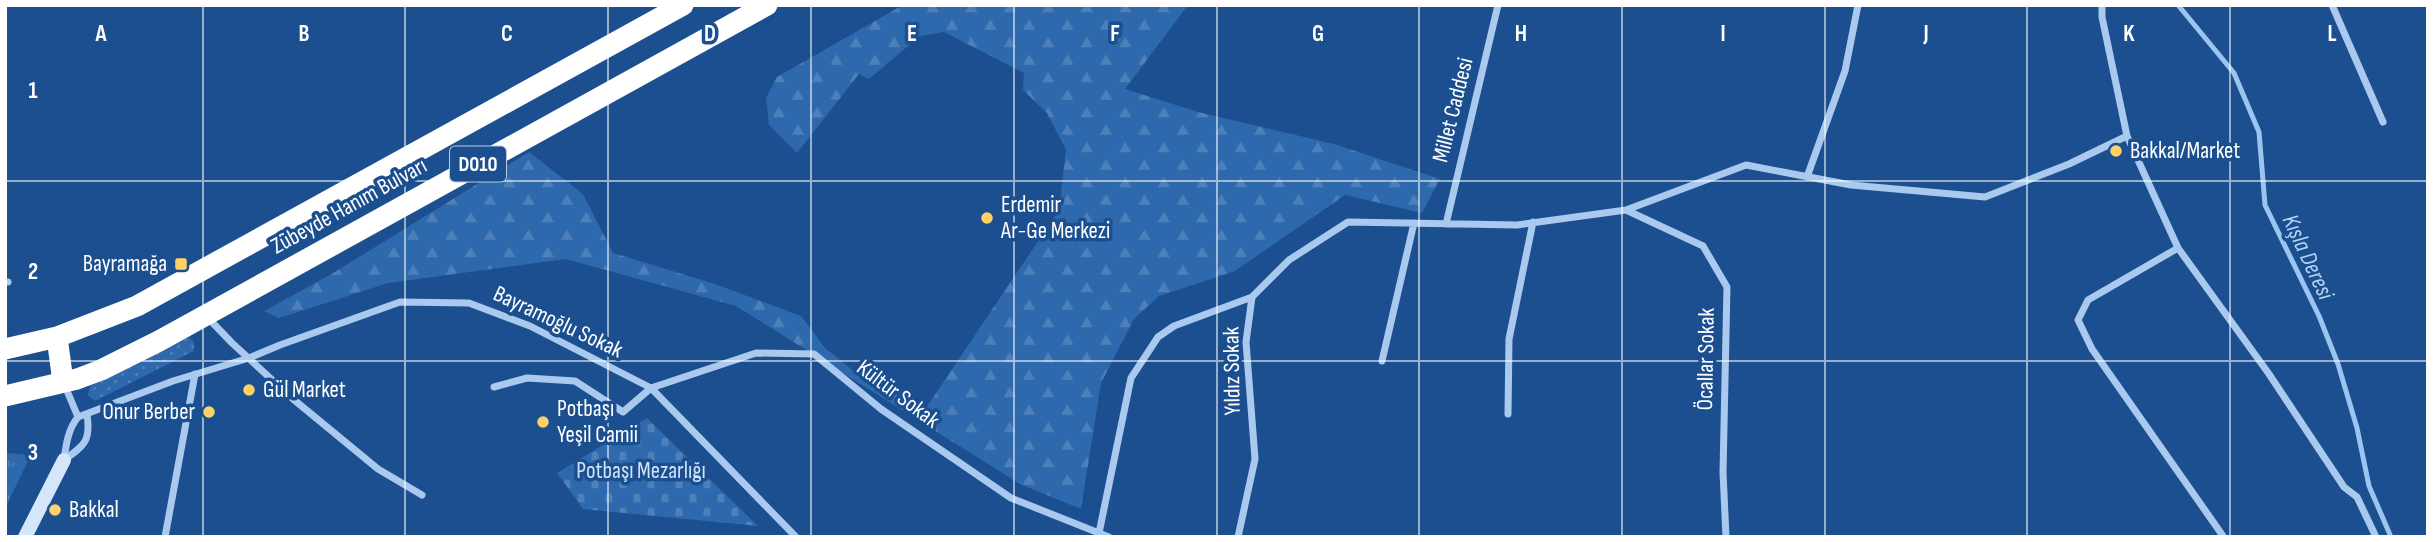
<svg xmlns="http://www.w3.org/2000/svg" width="2433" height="542" font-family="'Sofia Sans Condensed',sans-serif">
	<defs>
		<pattern id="grass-dots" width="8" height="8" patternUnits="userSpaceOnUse" patternTransform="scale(1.75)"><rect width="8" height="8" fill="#2e69ad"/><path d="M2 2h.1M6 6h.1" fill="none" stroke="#4d80b9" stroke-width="1.8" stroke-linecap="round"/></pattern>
		<pattern id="forest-firs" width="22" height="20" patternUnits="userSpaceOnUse" patternTransform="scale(1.75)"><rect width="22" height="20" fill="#2e69ad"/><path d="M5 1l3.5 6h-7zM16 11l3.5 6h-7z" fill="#4d80b9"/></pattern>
		<pattern id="cemetery-stones" width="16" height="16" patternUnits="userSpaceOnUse" patternTransform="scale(1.75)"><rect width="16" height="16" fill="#2e69ad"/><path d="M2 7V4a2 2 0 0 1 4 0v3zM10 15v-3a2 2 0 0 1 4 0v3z" fill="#4d80b9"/></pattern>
		<pattern id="park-tufts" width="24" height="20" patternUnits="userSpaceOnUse" patternTransform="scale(1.75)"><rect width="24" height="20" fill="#2e69ad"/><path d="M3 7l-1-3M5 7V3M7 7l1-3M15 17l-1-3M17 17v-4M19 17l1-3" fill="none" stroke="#4d80b9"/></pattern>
	</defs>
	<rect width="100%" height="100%" fill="#1b4f8f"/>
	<path fill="url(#grass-dots)" d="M189,337L194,342V351L95,401L88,395L90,386Z"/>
	<path fill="url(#forest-firs)" d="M903,5H1188L1125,89L1198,112L1334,144L1440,179L1422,213L1345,195L1235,271L1159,296L1134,319L1101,383L1081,509L1020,484L736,306L566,259L388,283L279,318L264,311L330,275L529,152L583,194L613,253L712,283L801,316L825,348L866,381L926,408L1059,210L1066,150L1047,113L1023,90L1024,73L944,32L920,36L869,79L859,74L797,153L769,125L766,98L777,77Z"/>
	<path fill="url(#cemetery-stones)" d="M647,418L758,526L583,509L557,473Z"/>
	<path fill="url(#park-tufts)" d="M5,453L31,455L5,508Z"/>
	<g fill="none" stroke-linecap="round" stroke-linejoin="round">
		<path stroke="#9cc4f0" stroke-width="5" d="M2178,5L2234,73L2259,132L2265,205L2319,316L2338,364L2357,428L2369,486L2391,537"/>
		<path stroke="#a9c9ee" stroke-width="7" d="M2102,5V17L2127,136
			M2332,5L2383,122
			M1807,177L1845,71L1858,5
			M1626,210L1746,165L1851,185L1985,197L2069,164L2127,136L2178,248L2269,374L2344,487L2357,497L2376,537
			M1446,224L1498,5
			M2178,248L2088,300L2078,320L2092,349L2223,536
			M5,282H8
			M208,318L232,343L293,399L378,469L422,495
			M1382,361L1414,223
			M65,386L78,417
			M494,387L527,378L575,381L623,412L651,388L756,353L814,354L881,409L1011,498L1109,537
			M1508,414L1509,339L1533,222
			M64,460C66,445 68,429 78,417L173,381L249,358L280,345L400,302L469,303L530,326L651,388L796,537
			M64,460C85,445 91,441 87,414
			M1099,533L1131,378L1158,337L1174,326L1252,297
			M165,537L195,374
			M1238,537L1255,459L1246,342L1252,297L1289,260L1348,222L1517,225L1626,210L1703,246L1727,287L1723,472L1726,537"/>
		<path stroke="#d6e6fa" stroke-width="14" d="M25,537L64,460"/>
		<path stroke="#fff" stroke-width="21" d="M57,337L63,382
			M5,349L57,337L137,306L683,5
			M5,396L77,379L101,370L159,341L767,5"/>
	</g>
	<path fill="none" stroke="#fff" stroke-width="2" stroke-opacity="0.55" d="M203,5V537M405,5V537M608,5V537M811,5V537M1014,5V537M1217,5V537M1419,5V537M1622,5V537M1825,5V537M2027,5V537M2230,5V537M5,181H2428M5,361H2428"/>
	<g fill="#ffd166" stroke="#1b4f8f" stroke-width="2.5">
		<circle cx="2116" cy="151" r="7"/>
		<circle cx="987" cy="218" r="7"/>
		<rect x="174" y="257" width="14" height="14" rx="3.5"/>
		<circle cx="249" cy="390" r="7"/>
		<circle cx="209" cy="412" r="7"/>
		<circle cx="543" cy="422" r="7"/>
		<circle cx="55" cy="510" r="7"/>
	</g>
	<g text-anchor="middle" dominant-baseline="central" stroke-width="7" stroke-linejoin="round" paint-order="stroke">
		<rect fill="#1b4f8f" stroke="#bbcadd" stroke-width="2" x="450" y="146.5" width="56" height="35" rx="5"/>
		<g font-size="21" font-weight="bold" fill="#fff">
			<text x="478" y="164">D010</text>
		</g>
		<g font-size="23" fill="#fff" stroke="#1b4f8f">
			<text transform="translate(1453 110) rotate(-76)">Millet Caddesi</text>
			<text transform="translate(349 206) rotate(-29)">Zübeyde Hanım Bulvarı</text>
			<text transform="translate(558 322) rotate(25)">Bayramoğlu Sokak</text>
			<text transform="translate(1706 359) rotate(-89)">Öcallar Sokak</text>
			<text transform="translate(1232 371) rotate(-91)">Yıldız Sokak</text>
			<text transform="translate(898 394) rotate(37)">Kültür Sokak</text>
		</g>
		<g font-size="23" fill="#fff" stroke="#1b4f8f" text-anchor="start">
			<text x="2130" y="151">Bakkal/Market</text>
			<text x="1001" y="205">Erdemir<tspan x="1001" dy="26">Ar-Ge Merkezi</tspan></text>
			<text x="167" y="264" text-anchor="end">Bayramağa</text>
			<text x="263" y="390">Gül Market</text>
			<text x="557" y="409">Potbaşı<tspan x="557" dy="26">Yeşil Camii</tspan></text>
			<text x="195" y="412" text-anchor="end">Onur Berber</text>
			<text x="69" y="510">Bakkal</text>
		</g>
		<g font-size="23" fill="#cfe3fa" stroke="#1b4f8f">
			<text x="641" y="471">Potbaşı Mezarlığı</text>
		</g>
		<g font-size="24" font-style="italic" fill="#b5d3f5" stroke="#1b4f8f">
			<text transform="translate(2308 257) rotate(65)">Kışla Deresi</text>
		</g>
	</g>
	<g font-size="23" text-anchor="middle" font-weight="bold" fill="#fff" stroke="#1b4f8f" stroke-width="7" stroke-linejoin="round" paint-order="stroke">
		<text x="101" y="41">A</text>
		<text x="304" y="41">B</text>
		<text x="507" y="41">C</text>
		<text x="710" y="41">D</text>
		<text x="912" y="41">E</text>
		<text x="1115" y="41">F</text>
		<text x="1318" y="41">G</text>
		<text x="1521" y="41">H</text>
		<text x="1723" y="41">I</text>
		<text x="1926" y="41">J</text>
		<text x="2129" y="41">K</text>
		<text x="2332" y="41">L</text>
		<text x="33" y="98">1</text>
		<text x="33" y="279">2</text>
		<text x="33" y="460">3</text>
	</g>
	<rect width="2433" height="542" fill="none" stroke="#ffffff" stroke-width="14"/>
</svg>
